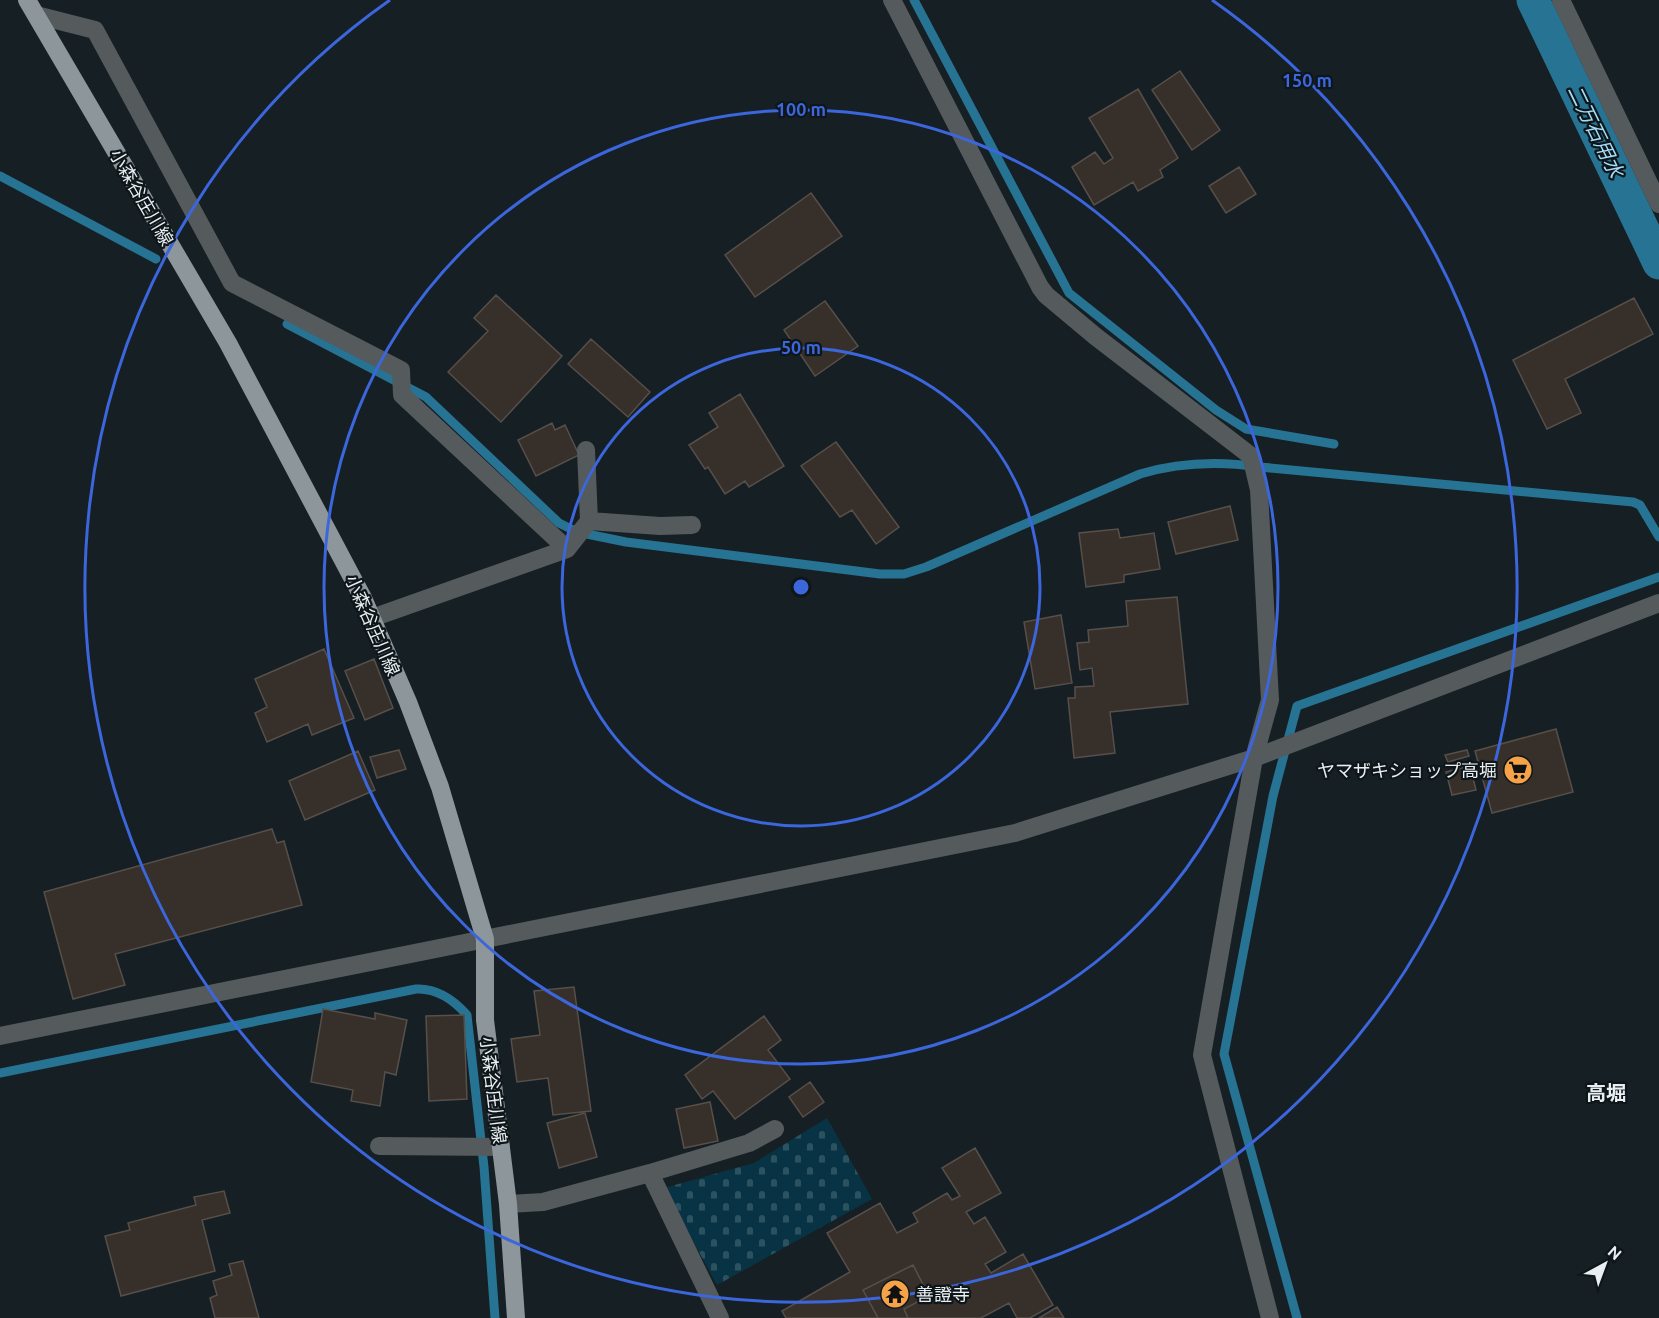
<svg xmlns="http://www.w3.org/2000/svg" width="1659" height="1318" font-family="Ubuntu,'Noto Sans JP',sans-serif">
	<defs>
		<pattern id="cemetery-stones" width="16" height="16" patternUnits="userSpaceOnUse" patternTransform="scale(1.5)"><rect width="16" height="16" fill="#083344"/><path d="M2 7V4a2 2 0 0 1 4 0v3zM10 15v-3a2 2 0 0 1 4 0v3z" fill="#2c515f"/></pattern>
	</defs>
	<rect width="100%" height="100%" fill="#161f24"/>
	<path fill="url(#cemetery-stones)" d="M827,1118L872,1199L717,1285L664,1188L754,1163Z"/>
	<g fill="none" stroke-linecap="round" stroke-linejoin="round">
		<path stroke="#267393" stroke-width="9" d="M914,0L1069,293L1216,410L1246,429L1334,444
			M0,176L156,259
			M287,324L426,397L559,523L577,532L626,542L880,574H904L926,567L1140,474C1180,462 1219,461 1260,467L1633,502L1640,505L1659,537
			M0,1073L416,989C437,988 453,999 467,1015L484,1167L495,1318
			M1297,1318L1224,1054L1273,796L1297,706L1659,577"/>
		<path stroke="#267393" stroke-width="33" d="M1533,0L1659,263"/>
	</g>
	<path fill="#37302a" stroke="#574f49" stroke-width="1.5" d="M1180,71L1220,130L1192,150L1152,90Z
		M1138,89L1178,158L1160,170L1163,177L1138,191L1133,182L1094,205L1072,167L1095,152L1104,164L1113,158L1089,118Z
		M1239,167L1256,194L1226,213L1209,186Z
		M811,193L842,236L755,297L725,255Z
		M496,295L562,356L501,422L448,372L488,331L474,318Z
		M1634,298L1653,334L1565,379L1581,413L1547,429L1513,360Z
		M825,301L858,346L815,376L784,330Z
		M591,339L650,392L628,417L568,364Z
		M740,394L784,466L749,487L745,481L725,494L708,467L705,469L689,445L718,427L709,413Z
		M552,423L555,430L565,425L579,455L536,476L518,440Z
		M836,442L899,527L876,544L852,510L840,517L801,466Z
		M1230,506L1238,540L1176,554L1168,522Z
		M1118,529L1120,538L1154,533L1160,569L1124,575V582L1086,587L1079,533Z
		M1177,597L1188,704L1110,712L1115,753L1074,758L1068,698H1075V687L1094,686L1092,668L1080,670L1077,643L1089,642L1088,630L1128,626L1126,601Z
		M1061,615L1072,683L1035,689L1024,622Z
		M324,649L354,718L312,735L308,724L267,742L255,713L267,707L255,679Z
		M374,659L393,708L365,720L345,671Z
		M1556,729L1573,792L1492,813L1475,751Z
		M399,750L406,769L377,778L370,757Z
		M1467,750L1469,756L1448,762L1445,755Z
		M358,751L375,790L305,820L289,781Z
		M1470,766L1476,790L1452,795L1446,772Z
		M272,829L277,843L284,841L302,905L115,954L125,985L73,999L44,892Z
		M574,987L591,1111L553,1115L548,1078L517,1082L511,1039L540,1035L534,991Z
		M323,1009L375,1019V1013L407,1020L396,1075L385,1072L380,1106L351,1101L353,1090L311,1082Z
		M464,1015L467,1099L429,1101L426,1016Z
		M764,1016L781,1040L768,1050L790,1079L735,1119L713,1091L702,1099L685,1075Z
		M810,1082L824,1102L803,1117L789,1097Z
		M710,1102L718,1141L684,1148L676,1109Z
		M585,1113L597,1157L559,1168L547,1123Z
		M975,1148L1001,1193L966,1212L974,1224L985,1217L1006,1252L985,1264L991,1273L1023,1254L1053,1305L1030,1318H1017L1009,1303L981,1318H908L904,1309L929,1296L913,1265L863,1290L878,1318H786L782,1311L850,1272L827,1233L880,1203L897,1233L918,1222L913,1213L947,1193L952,1200L960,1196L942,1168Z
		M975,1148L1001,1193L966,1212L974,1224L985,1217L1006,1252L985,1264L991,1273L1023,1254L1053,1305L1030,1318H1017L1009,1303L981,1318H786L782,1311L850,1272L827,1233L880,1203L897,1233L918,1222L913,1213L947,1193L952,1200L960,1196L942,1168Z
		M224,1191L230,1213L202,1220L215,1271L121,1296L105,1236L130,1230L128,1223L196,1205L194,1197Z
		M243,1261L259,1318H215L210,1298L217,1295L213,1281L232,1275L229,1264Z
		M1057,1307L1064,1318H1039Z"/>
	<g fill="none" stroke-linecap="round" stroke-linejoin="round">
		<path stroke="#555a5c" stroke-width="18" d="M892,0L1040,287L1046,295L1095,336L1251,456L1259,490L1270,700L1254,758L1202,1055L1270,1318
			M1561,0L1659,204
			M36,15L95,30L232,283L401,370L402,395L567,549
			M589,521L660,526L692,525
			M372,618L567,549L589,521L586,450
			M0,1036L1015,833L1254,758L1659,603
			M379,1146L501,1147
			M650,1173L720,1318
			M508,1204L543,1202L650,1173L749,1143L775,1129"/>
		<path stroke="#8d969b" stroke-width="18" d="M27,0L228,343L363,598L408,702L440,787L485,939V1020L508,1204L516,1318"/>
	</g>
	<g fill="none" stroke="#3b66dc" stroke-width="3">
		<circle cx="801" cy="587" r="239"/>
		<circle cx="801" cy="587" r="477"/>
		<path d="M1212 0A716 716 0 1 1 390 0"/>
	</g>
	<defs>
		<g id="supermarket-disc" transform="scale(1.5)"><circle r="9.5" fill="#f6a248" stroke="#0e161a"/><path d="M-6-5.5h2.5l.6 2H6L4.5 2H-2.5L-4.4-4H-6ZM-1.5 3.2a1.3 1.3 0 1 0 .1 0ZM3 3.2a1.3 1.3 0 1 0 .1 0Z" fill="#111"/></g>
		<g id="temple-disc" transform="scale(1.5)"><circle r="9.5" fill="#f6a248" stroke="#0e161a"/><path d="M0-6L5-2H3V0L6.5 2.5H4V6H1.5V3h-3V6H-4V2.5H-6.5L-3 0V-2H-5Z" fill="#111"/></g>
	</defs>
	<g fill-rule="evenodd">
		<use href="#supermarket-disc" x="1518" y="770"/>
		<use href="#temple-disc" x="895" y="1294"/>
	</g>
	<g text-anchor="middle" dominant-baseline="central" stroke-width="4.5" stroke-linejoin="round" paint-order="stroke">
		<g font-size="18" fill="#e8eef1" stroke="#0e161a">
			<text transform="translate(142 197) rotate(60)">小森谷庄川線</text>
			<text transform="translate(373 625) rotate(66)">小森谷庄川線</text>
			<text transform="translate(494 1090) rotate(83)">小森谷庄川線</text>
		</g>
		<g font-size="18" fill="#e8eef1" stroke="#0e161a" text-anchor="end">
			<text x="1497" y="770">ヤマザキショップ高堀</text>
			<text x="916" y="1294" text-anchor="start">善證寺</text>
		</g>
		<g font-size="20" font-style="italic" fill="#a3ddf9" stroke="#0e161a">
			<text transform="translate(1596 131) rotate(64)">二万石用水</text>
		</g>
		<g font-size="20" font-weight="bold" fill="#e8eef1" stroke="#0e161a">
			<text x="1606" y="1092">高堀</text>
		</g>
	</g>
	<circle cx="801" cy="587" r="9" fill="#3b66dc" stroke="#0e161a" stroke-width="3"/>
	<g font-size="18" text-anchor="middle" font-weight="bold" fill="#3b66dc" stroke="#0e161a" stroke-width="4.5" stroke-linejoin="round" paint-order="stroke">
		<text x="1307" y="87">150 m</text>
		<text x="801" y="116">100 m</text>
		<text x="801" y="354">50 m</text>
	</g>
	<g transform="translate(1605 1264) rotate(41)" stroke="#0e161a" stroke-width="4.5" paint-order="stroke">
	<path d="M0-4.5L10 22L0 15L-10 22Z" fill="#e8eef1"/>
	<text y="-9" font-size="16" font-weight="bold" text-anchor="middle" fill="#e8eef1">N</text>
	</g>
</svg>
